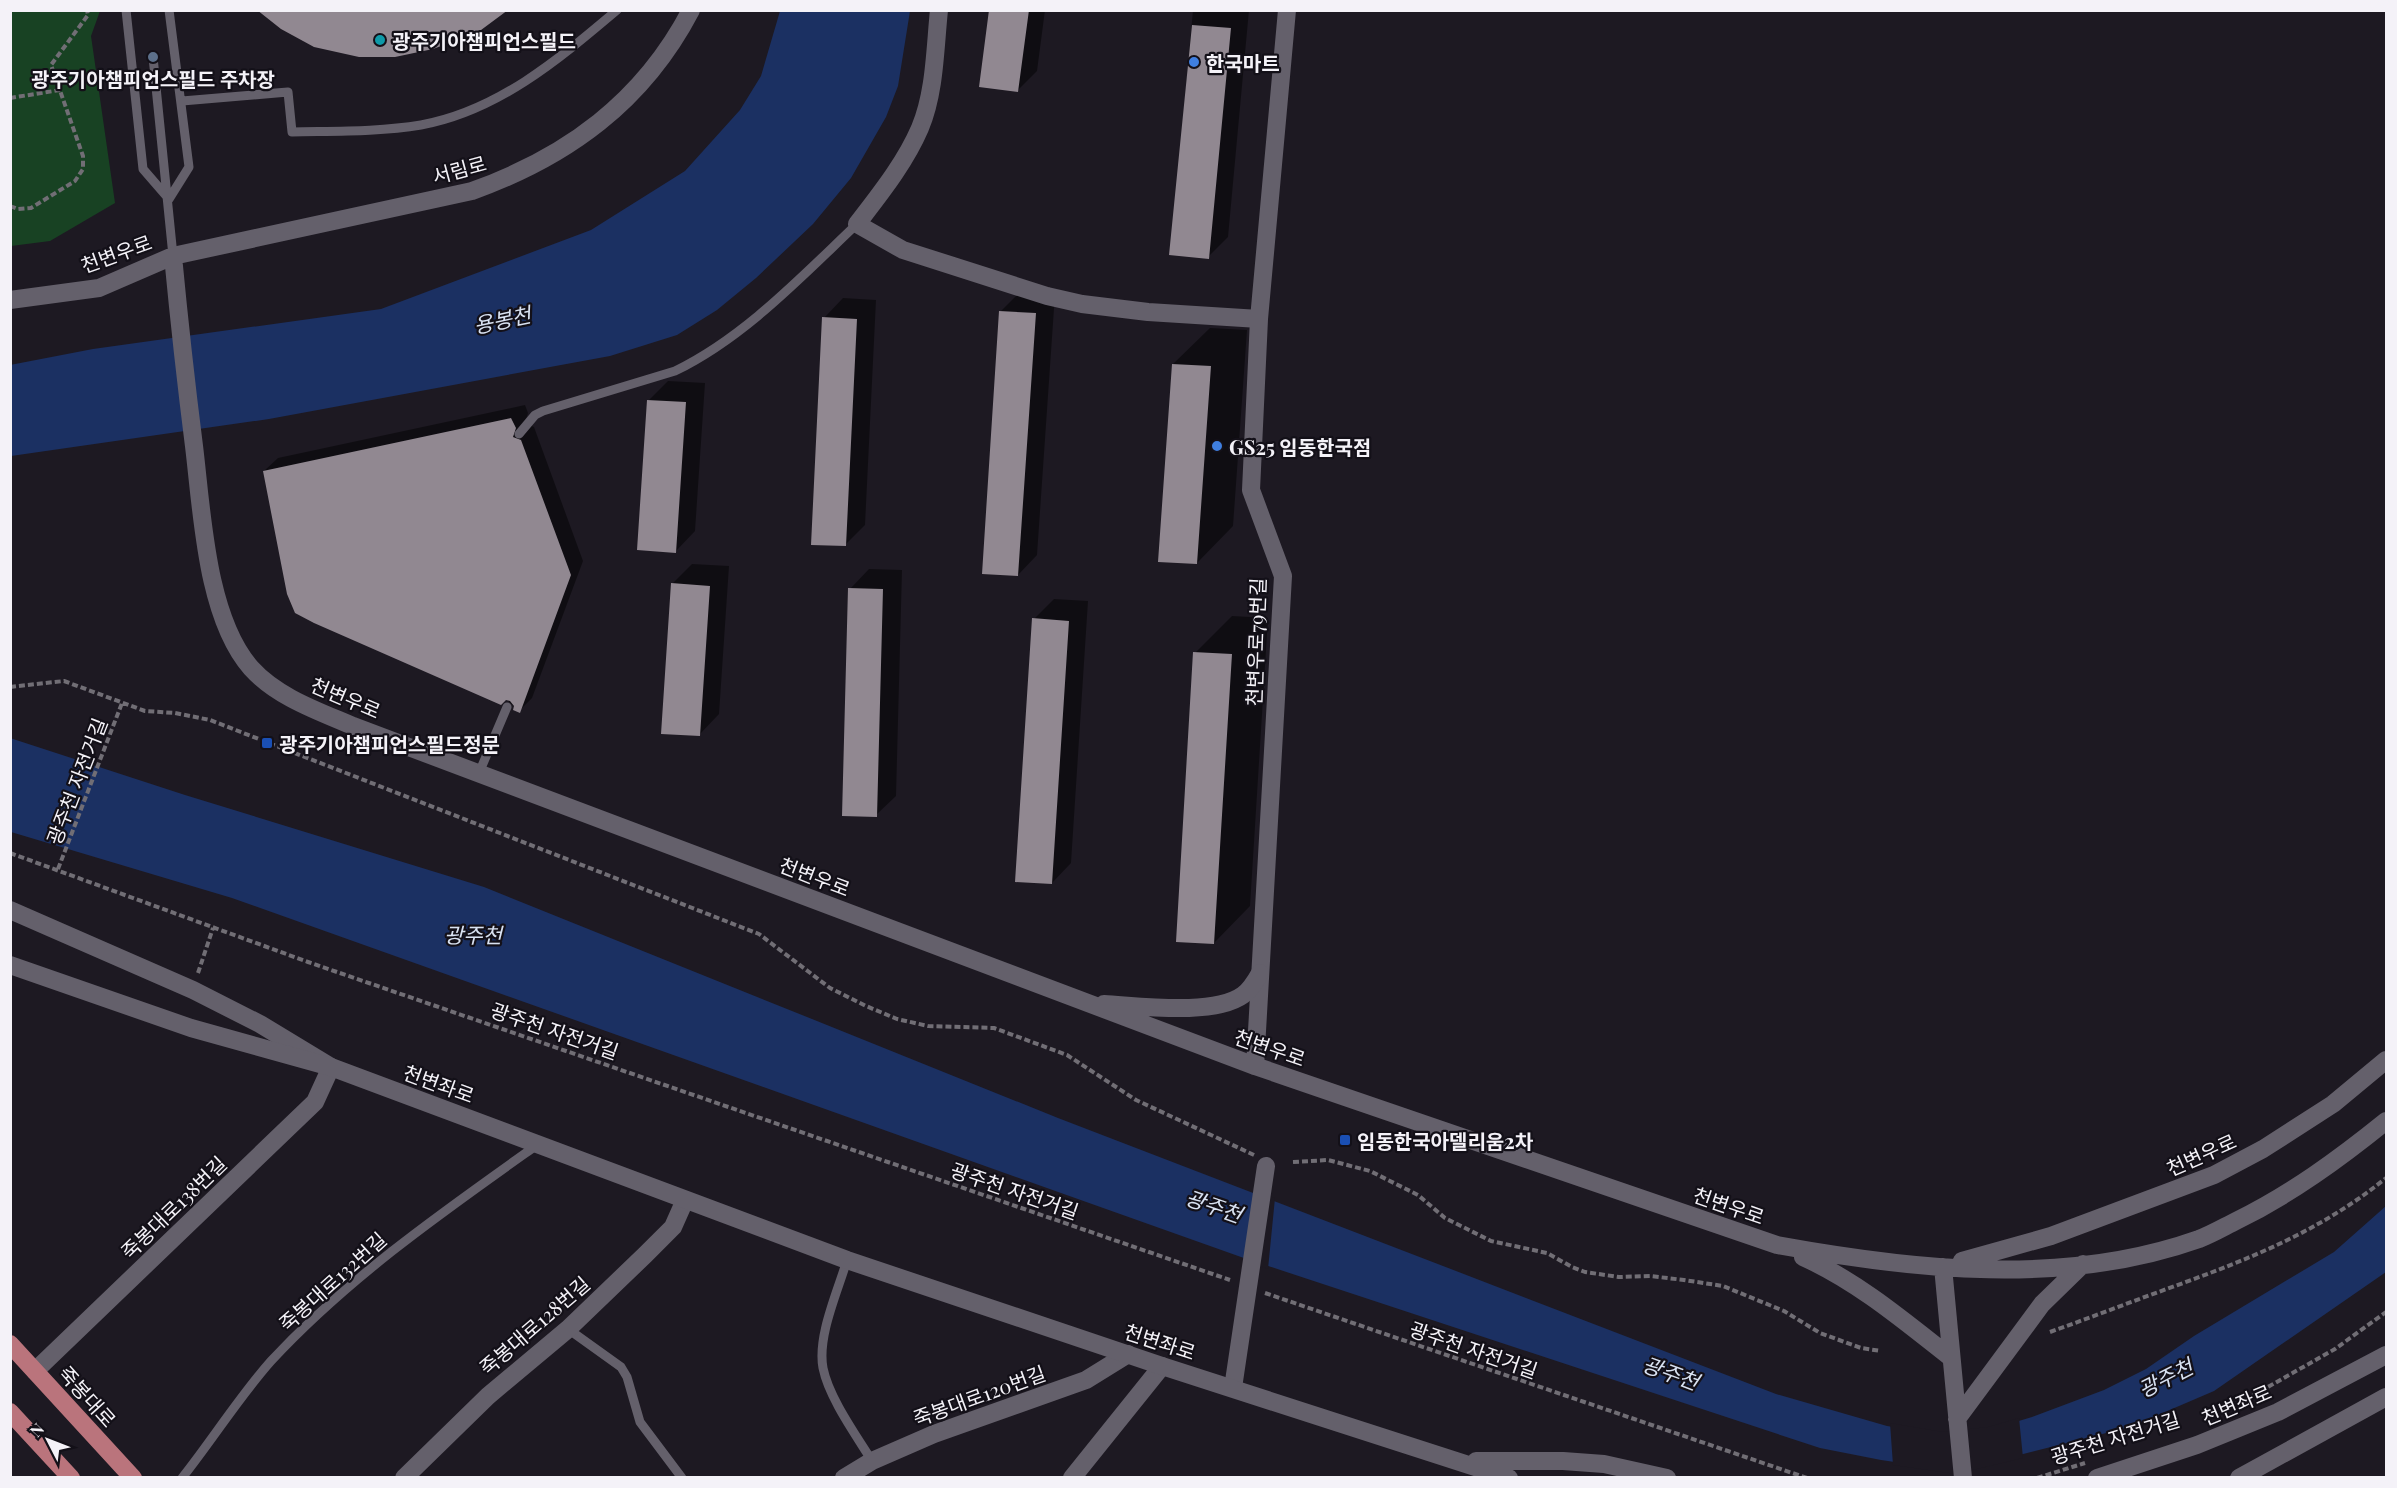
<svg xmlns="http://www.w3.org/2000/svg" width="2397" height="1488" font-family="'Playfair Display','Noto Sans KR',serif">
	<rect width="100%" height="100%" fill="#1d1922"/>
	<path fill="#184223" d="M10,11H100L91,36L115,203L50,241L11,246Z"/>
	<path fill="#1b3062" d="M780,11H910L898,86L886,117L851,178L813,224L756,278L717,310L677,335L610,356L269,419L11,456L10,365L93,349L381,309L591,230L685,171L740,110L761,76Z
		M10,738L185,795L484,887L1058,1118L1776,1394L1887,1426L1943,1435L1989,1430L2032,1417L2104,1390L2146,1369L2194,1336L2334,1252L2386,1206V1272L2214,1391L2130,1427L1956,1471L1881,1460L1820,1448L1241,1257L232,898L11,832Z"/>
	<path fill="#1d1922" d="M1258,1192L1275,1198L1268,1269L1251,1263Z
		M2019,1418L2023,1458L1956,1474L1893,1465L1890,1423L1943,1432L1988,1427Z"/>
	<path fill="#0007" d="M990,10H1045L1037,71L1017,91Z
		M1193,10H1249L1228,237L1208,257L1171,254Z
		M1020,292L1055,294L1037,555L1018,575L1000,312Z
		M843,298L876,300L865,525L845,545L824,318Z
		M1210,328L1247,330L1233,526L1197,563L1173,364Z
		M668,381L705,383L695,531L676,551L648,401Z
		M525,405L528,413L525,423L534,427L583,561L532,698L519,711L264,471L278,458Z
		M692,564L729,566L719,714L700,734L672,584Z
		M869,569L902,570L896,796L876,815L850,589Z
		M1054,599L1088,601L1071,863L1052,883L1034,619Z
		M1232,616L1268,618L1250,906L1214,943L1195,653Z"/>
	<path fill="#918891" d="M257,10H508L477,33L433,49L395,57H359L314,47L281,29Z
		M989,10H1029L1018,92L979,87Z
		M1192,25L1231,28L1209,259L1169,255Z
		M999,311L1036,313L1018,576L982,574Z
		M822,317L857,319L846,546L811,545Z
		M1172,364L1211,366L1197,564L1158,562Z
		M647,400L686,402L676,553L637,550Z
		M511,418L516,428L513,437L521,440L571,575L520,713L513,710L514,706L510,701L506,700L501,705L314,623L295,613L287,594L263,471Z
		M671,583L710,586L700,736L661,734Z
		M848,588L883,589L877,817L842,816Z
		M1032,618L1069,621L1052,884L1015,882Z
		M1193,652L1232,654L1214,944L1176,942Z"/>
	<g fill="none" stroke-linecap="round" stroke-linejoin="round">
		<path stroke="#716e75" stroke-width="4" stroke-dasharray="6 3" stroke-linecap="butt" d="M10,98L60,90
			M10,206L18,209L31,208L75,181L83,169V156L51,65L88,15L87,10
			M10,687L64,681L145,711L175,713L210,720L759,934L830,988L866,1006L897,1019L928,1026L994,1028L1067,1055L1136,1100L1254,1155
			M10,853L308,962L1230,1280
			M58,869L122,703
			M198,973L213,928
			M1293,1162L1328,1160L1370,1171L1418,1195L1445,1218L1491,1241L1547,1253L1572,1267L1585,1272L1619,1277L1650,1276L1684,1280L1723,1286L1784,1311L1820,1333L1861,1348L1881,1351
			M1265,1293L1807,1478
			M2050,1332C2092,1317 2133,1301 2175,1286C2252,1258 2322,1230 2386,1178
			M2229,1409L2335,1349L2386,1312
			M2037,1478L2085,1463"/>
		<path stroke="#64606b" stroke-width="9" d="M126,10L143,169L169,199L189,167L169,10
			M153,57L173,256
			M182,101L288,92L292,132C334,131 379,132 421,125C498,111 559,59 617,10
			M519,434L535,415L543,411L675,371C745,337 802,276 857,224
			M479,773L507,707
			M847,1260C838,1291 817,1336 823,1368C829,1398 856,1435 872,1461
			M568,1329L621,1367L627,1377L640,1422L682,1478
			M182,1478C213,1439 239,1397 271,1361C349,1277 444,1211 537,1145"/>
		<path stroke="#64606b" stroke-width="18" d="M939,10C935,48 935,93 920,128C905,163 880,194 857,224L903,250L1047,296L1082,304L1148,312L1259,319
			M10,910L193,990L260,1024L331,1067L315,1102L35,1371
			M1255,1066L1283,576L1251,490L1259,319L1287,10
			M1233,1388L1266,1166
			M404,1478L488,1396L568,1329L645,1255L673,1227L685,1200
			M844,1478L872,1461L934,1434L1086,1380L1128,1354
			M1072,1478L1162,1366"/>
		<path stroke="#64606b" stroke-width="18" d="M173,256C179,319 186,383 194,446C202,511 206,617 251,668C277,697 318,711 353,726L1255,1066L1777,1245C1915,1270 2064,1287 2199,1239C2212,1234 2224,1227 2236,1221C2291,1194 2339,1159 2386,1121
			M10,300L99,288L173,256L472,191C567,157 643,102 691,10
			M10,965L191,1028L331,1067L847,1260L1162,1366L1509,1478
			M1104,1004C1141,1006 1214,1016 1243,995C1251,989 1255,982 1260,973
			M1803,1257C1858,1282 1903,1320 1950,1357
			M1962,1261L2051,1236L2214,1175L2263,1149L2333,1104L2386,1060
			M1943,1267L1963,1478
			M1957,1419L2042,1304L2083,1264
			M1476,1461H1563L1604,1464L1667,1478
			M2097,1478L2197,1445L2278,1412L2386,1355
			M2239,1478L2386,1397"/>
		<path stroke="#ba747c" stroke-width="18" d="M10,1344L133,1478
			M10,1412L71,1478"/>
	</g>
	<circle fill="#0f9aa8" stroke="#131018" stroke-width="2" cx="380" cy="40" r="6"/>
	<circle fill="#5c6f8a" stroke="#131018" stroke-width="2" cx="153" cy="57" r="6"/>
	<g fill="#3f7fe0" stroke="#131018" stroke-width="2">
		<circle cx="1194" cy="62" r="6"/>
		<circle cx="1217" cy="446" r="6"/>
	</g>
	<g fill="#1a4fb4" stroke="#131018" stroke-width="2">
		<rect x="261" y="737" width="12" height="12" rx="3"/>
		<rect x="1339" y="1134" width="12" height="12" rx="3"/>
	</g>
	<g text-anchor="middle" dominant-baseline="central" stroke-width="4.5" stroke-linejoin="round" paint-order="stroke">
		<g font-size="20" font-weight="bold" fill="#f4f2f8" stroke="#131018" text-anchor="start">
			<text x="392" y="40">광주기아챔피언스필드</text>
			<text x="1206" y="62">한국마트</text>
			<text x="153" y="78" text-anchor="middle">광주기아챔피언스필드 주차장</text>
			<text x="1229" y="446">GS25 임동한국점</text>
			<text x="279" y="743">광주기아챔피언스필드정문</text>
			<text x="1357" y="1140">임동한국아델리움2차</text>
		</g>
		<g font-size="20" fill="#f4f2f8" stroke="#131018">
			<text transform="translate(459 169) rotate(-15)">서림로</text>
			<text transform="translate(116 253) rotate(-20)">천변우로</text>
			<text transform="translate(1255 642) rotate(-88)">천변우로79번길</text>
			<text transform="translate(346 697) rotate(23)">천변우로</text>
			<text transform="translate(76 781) rotate(-69)">광주천 자전거길</text>
			<text transform="translate(815 876) rotate(21)">천변우로</text>
			<text transform="translate(555 1030) rotate(19)">광주천 자전거길</text>
			<text transform="translate(1270 1047) rotate(19)">천변우로</text>
			<text transform="translate(439 1083) rotate(20)">천변좌로</text>
			<text transform="translate(2201 1154) rotate(-24)">천변우로</text>
			<text transform="translate(1015 1190) rotate(19)">광주천 자전거길</text>
			<text transform="translate(1729 1205) rotate(19)">천변우로</text>
			<text transform="translate(173 1207) rotate(-44)">죽봉대로138번길</text>
			<text transform="translate(332 1281) rotate(-42)">죽봉대로132번길</text>
			<text transform="translate(534 1325) rotate(-41)">죽봉대로128번길</text>
			<text transform="translate(1160 1341) rotate(18)">천변좌로</text>
			<text transform="translate(1474 1349) rotate(19)">광주천 자전거길</text>
			<text transform="translate(979 1395) rotate(-20)">죽봉대로120번길</text>
			<text transform="translate(88 1396) rotate(48)">죽봉대로</text>
			<text transform="translate(2236 1404) rotate(-23)">천변좌로</text>
			<text transform="translate(2115 1437) rotate(-17)">광주천 자전거길</text>
		</g>
		<g font-size="21" font-style="italic" fill="#d9e2f2" stroke="#131018">
			<text transform="translate(502 319) rotate(-12)">용봉천</text>
			<text x="473" y="934">광주천</text>
			<text transform="translate(1214 1205) rotate(19)">광주천</text>
			<text transform="translate(1671 1372) rotate(20)">광주천</text>
			<text transform="translate(2165 1377) rotate(-27)">광주천</text>
		</g>
	</g>
	<rect width="2397" height="1488" fill="none" stroke="#f4f2f8" stroke-width="24"/>
	<g transform="translate(48 1440) rotate(312)" stroke="#131018" stroke-width="4.5" paint-order="stroke">
	<path d="M0-4.5L10 22L0 15L-10 22Z" fill="#f4f2f8"/>
	<text y="-9" font-size="16" font-weight="bold" text-anchor="middle" fill="#f4f2f8">N</text>
	</g>
</svg>
